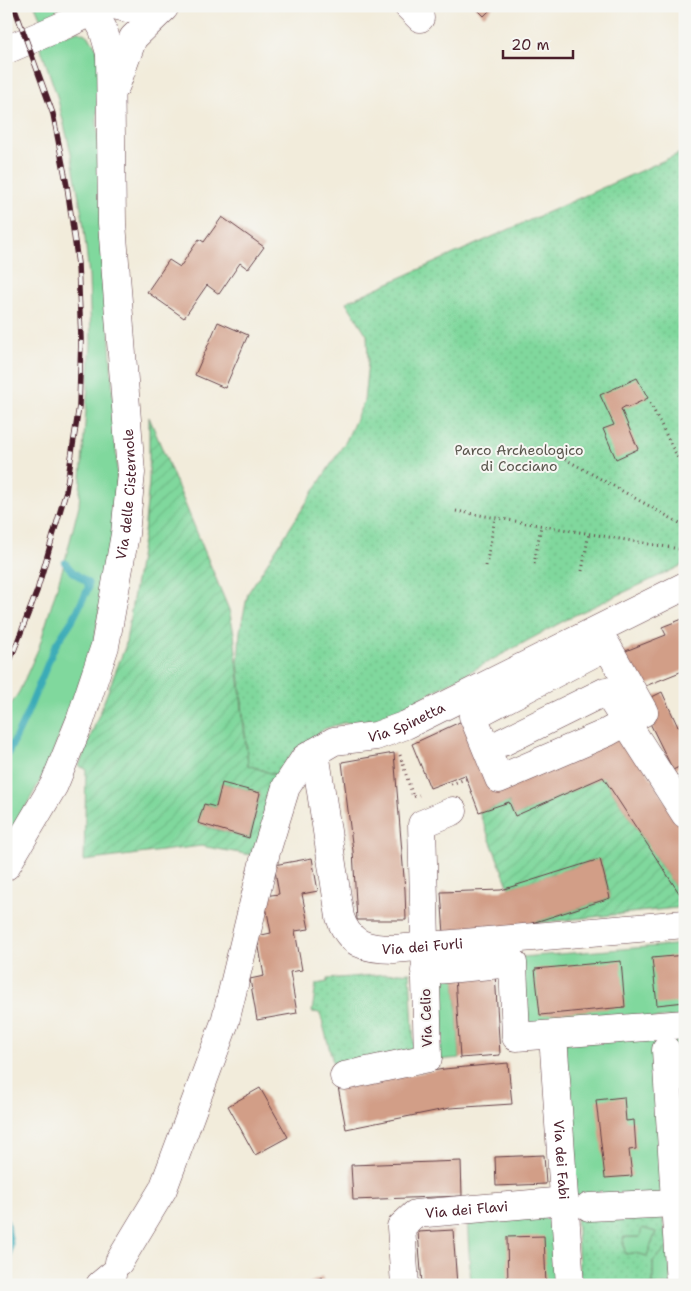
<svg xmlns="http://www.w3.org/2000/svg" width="691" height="1291" font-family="'Shantell Sans',sans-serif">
	<defs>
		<pattern id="park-dots" width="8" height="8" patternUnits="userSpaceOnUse" patternTransform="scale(1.25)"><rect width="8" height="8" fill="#80d89d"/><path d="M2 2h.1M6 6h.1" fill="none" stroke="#70b987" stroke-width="1.8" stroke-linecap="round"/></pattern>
		<pattern id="garden-furrows" width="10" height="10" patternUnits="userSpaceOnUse" patternTransform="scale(1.25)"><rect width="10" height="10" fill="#80d89d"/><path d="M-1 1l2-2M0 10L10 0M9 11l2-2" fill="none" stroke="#70b987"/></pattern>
	</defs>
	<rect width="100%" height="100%" fill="#f6f6f2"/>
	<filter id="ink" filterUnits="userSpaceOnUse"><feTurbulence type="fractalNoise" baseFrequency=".02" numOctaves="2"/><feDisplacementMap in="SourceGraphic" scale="10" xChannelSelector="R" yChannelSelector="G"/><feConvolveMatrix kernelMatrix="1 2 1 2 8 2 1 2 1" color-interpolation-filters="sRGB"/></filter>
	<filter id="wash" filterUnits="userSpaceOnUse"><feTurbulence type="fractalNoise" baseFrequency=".0096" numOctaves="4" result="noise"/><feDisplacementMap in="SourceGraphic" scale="20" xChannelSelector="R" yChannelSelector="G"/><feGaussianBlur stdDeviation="1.12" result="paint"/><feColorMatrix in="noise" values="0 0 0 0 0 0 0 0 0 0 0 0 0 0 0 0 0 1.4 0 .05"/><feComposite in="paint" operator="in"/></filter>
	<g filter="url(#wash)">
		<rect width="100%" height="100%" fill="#f2ecdb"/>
		<path fill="#80d89d" stroke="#657c64" d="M35,6H58L59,8L43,24Z
			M78,31L85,34L91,39L96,47L100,62L97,120L117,465V509L93,648L47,768L6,843V712L19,692L39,647L66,557L79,505L91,343L89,276L83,220L71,153L57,96L39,43Z
			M685,944V1016L527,1029L521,957Z
			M455,976L460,1058L438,1060L432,977Z
			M673,1036H685V1207Z
			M657,1037L669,1195L574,1199L564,1043Z
			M555,1210L561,1285H471L467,1218Z
			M642,1228L656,1232L647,1256L634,1253L625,1254L623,1237H639Z
			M669,1245L671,1285H653V1261Z"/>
		<path fill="url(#park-dots)" stroke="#657c64" fill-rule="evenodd" d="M685,151V564L573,616L381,720L343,723L324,729L295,750L284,765L278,776L248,765L238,662L240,631L248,593L346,441L364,401L368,361L367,335L346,302Z
			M410,972L414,1050L334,1066L320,1013L312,1012L316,984L327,982V979Z
			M661,1210L669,1246L653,1261V1285H580L576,1214ZM642,1228L656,1232L647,1256L634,1253L625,1254L623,1237H640Z"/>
		<path fill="url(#garden-furrows)" stroke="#657c64" fill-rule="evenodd" d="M149,417L229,610L234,633L248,765L278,776L256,856L201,846L84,861L86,769L79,766L125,647L144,533L149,482ZM222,783L260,793L249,838L211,828L199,823L204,804L216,807Z
			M603,777L685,902V907L529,924L610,898L600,859L509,888L479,812L509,802L515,816Z"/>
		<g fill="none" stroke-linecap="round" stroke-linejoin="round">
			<path stroke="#3babb7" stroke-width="7" d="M6,758L26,716L55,646L73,619L88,589V583L72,571L65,563
				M6,1222L10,1243L7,1285"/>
		</g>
		<g id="blocks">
			<path fill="#d29e87" d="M474,6H494L484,16Z
				M222,217L264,247L248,269L240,263L219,294L207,285L184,318L147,292L169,260L180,267L199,239L204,242Z
				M218,322L248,335L225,388L195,375Z
				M637,378L648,398L627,408L626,406L621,409L638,449L616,459L603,429L614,425L600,395Z
				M685,618V670L633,691L613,656L666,635L662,627Z
				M662,692L678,727L685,724V764L673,770L640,703Z
				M473,716L499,779L618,727L685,831V902L603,777L515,816L509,802L479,812L465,775L430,788L412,744Z
				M394,753L405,890L406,920H357L353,851L342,762Z
				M222,783L260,793L249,838L198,823L204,804L216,807Z
				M312,858L318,891L302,894L309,929L295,931L302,970L290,972L297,1013L257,1020L250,979L264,976L257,936L271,933L264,896L279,894L274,865Z
				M600,859L610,898L529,924L444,934L441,892L501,890Z
				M685,955V1002L657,1005L652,958Z
				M621,961L625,1007L540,1015L535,969Z
				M495,973L500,1055L460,1058L455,976Z
				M508,1063L512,1104L450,1108L346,1129L338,1087L444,1069Z
				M260,1088L288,1137L255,1155L228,1106Z
				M624,1097L626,1121L634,1120L636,1149L629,1150L632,1176L605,1178L596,1100Z
				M544,1155L546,1184L496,1186L495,1157Z
				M461,1161L462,1196L353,1200L351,1165Z
				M453,1230L457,1285H422L418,1232Z
				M544,1236L546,1285H508L507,1237Z
				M322,1277L325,1285H305Z"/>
		</g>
	</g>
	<g filter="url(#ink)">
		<use href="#blocks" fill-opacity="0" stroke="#633e45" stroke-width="1"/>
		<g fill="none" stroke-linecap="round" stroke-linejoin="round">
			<g stroke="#633e45" stroke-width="29">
				<g id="minor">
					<path d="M118,6L127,8L142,6"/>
					<path d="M408,6L420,18"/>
					<path d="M6,50L67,24L93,11"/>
					<path d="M116,85L133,38L164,8"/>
					<path d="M607,646L644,712L606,733L499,779L473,716Z"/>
					<path d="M503,742L606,691L685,814"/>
					<path id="s1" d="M315,752L340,917C349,945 367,949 394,949L685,924"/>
					<path id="s2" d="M6,866L54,785L80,721L105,646L125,534L131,473L112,223L110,53L103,29L93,11"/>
					<path d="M425,971L513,963L516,1037L685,1024"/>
					<path id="s3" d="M553,1035L570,1285"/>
					<path d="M666,1050L680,1285"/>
					<path d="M344,1076L428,1058L422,824L453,811"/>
					<path d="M589,1207L676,1203"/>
					<path id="s4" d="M119,1262L163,1189L225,1022L266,852L286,787L305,758L334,741L376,736L406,725L685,586"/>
					<path d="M100,1285L112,1275"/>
					<path id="s5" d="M405,1285L401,1227L415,1214L565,1201"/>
				</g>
			</g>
			<path stroke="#633e45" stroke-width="3" stroke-dasharray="1 4" stroke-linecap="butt" d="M650,403L685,472
				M565,459L685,526
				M456,511L685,550
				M534,564L541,526
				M486,566L495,518
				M582,571L589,533
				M400,755L413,797L419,795
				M451,784L466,779"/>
			<use href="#minor" stroke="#fff" stroke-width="28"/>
			<g stroke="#4a1f2b" stroke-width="5.5">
				<path id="rail" d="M6,671L37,591L66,491L79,406L81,339L78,264L67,186L53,114L14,6"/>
			</g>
			<use href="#rail" stroke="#f6f6f2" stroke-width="4" stroke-dasharray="11" stroke-linecap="butt"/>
		</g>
	</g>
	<g text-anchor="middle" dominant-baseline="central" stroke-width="4" stroke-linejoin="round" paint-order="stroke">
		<g font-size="14" fill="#5a564d" stroke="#f6f6f2">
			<text x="519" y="450">Parco Archeologico<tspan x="519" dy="16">di Cocciano</tspan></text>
		</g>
		<g font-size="14" fill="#4a1f2b" stroke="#f6f6f2">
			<text stroke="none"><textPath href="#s2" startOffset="396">Via delle Cisternole</textPath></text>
			<text stroke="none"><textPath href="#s4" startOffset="650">Via Spinetta</textPath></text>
			<text stroke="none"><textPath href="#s1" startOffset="264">Via dei Furli</textPath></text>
			<text transform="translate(426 1018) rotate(-92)">Via Celio</text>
			<text stroke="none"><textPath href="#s3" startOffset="125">Via dei Fabi</textPath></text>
			<text stroke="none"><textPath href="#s5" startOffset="129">Via dei Flavi</textPath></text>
		</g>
	</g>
	<rect width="691" height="1291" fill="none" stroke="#f6f6f2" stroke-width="25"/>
	<path d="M503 50v8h70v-8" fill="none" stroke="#4a1f2b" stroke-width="2.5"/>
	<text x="511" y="50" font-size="15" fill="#4a1f2b" stroke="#f6f6f2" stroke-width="4" paint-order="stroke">20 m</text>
</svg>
